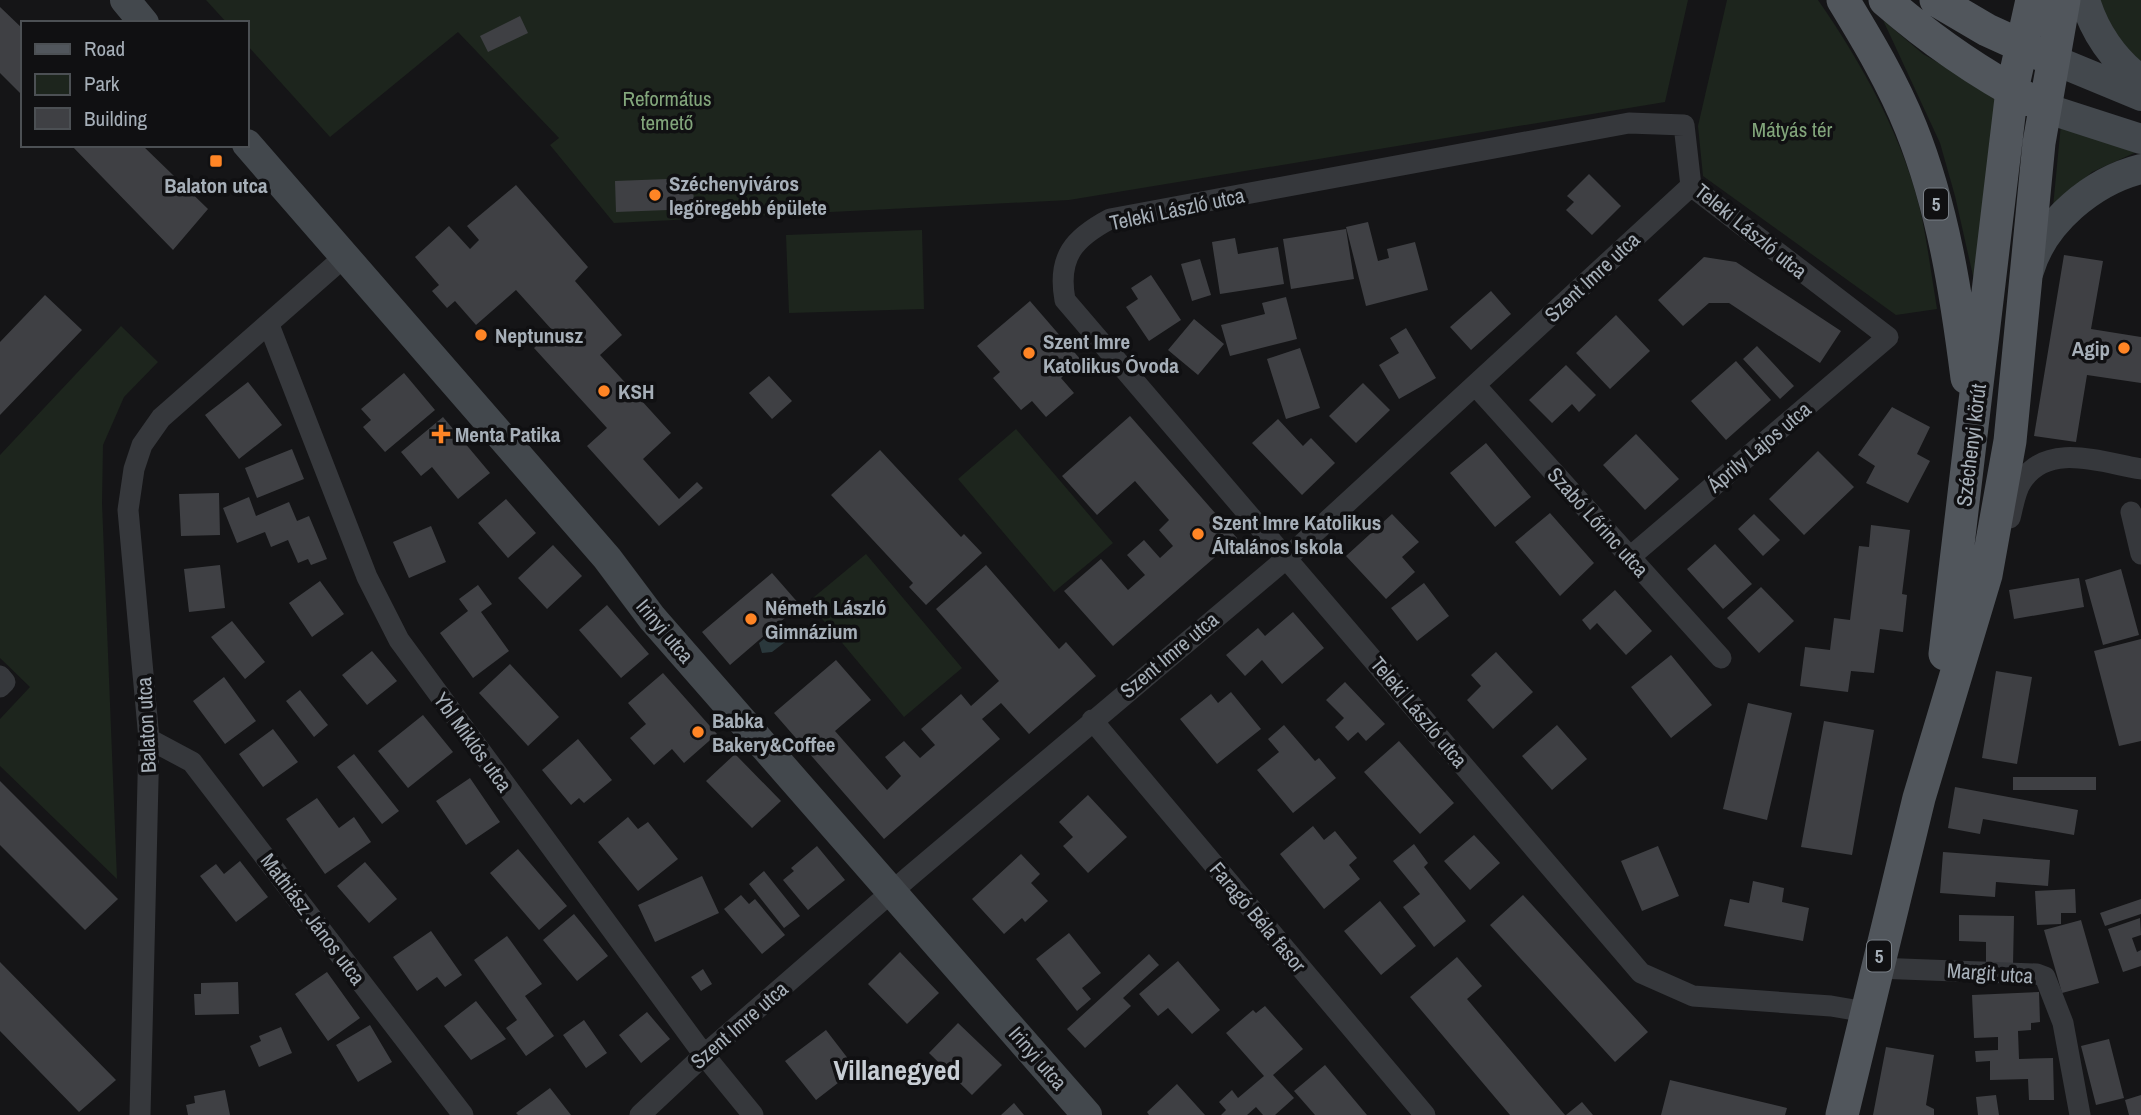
<svg xmlns="http://www.w3.org/2000/svg" width="2141" height="1115" font-family="'Archivo Narrow',sans-serif">
	<rect width="100%" height="100%" fill="#151517"/>
	<path fill="#1d251d" d="M206,0H1688L1665,102L1069,200L614,223L550,145L559,138L458,32L330,137L247,45V23H227Z
		M1727,0H1818C1863,65 1905,140 1922,218C1928,248 1932,279 1937,309L1896,315L1703,176L1698,126Z
		M2097,0H2141V68L2129,57Z
		M1883,20L1923,54L2000,98L1978,298L1955,196L1940,143Z
		M2061,124L2141,150L2092,172L2053,207Z
		M922,230L924,309L789,313L786,235Z
		M121,326L158,362L124,397L103,445L102,503L117,879L0,766V719L30,687L0,658V455Z
		M1016,429L1113,543L1054,592L958,479Z
		M866,554L962,668L904,717L808,602Z"/>
	<path fill="#2a383c" d="M781,625L791,630L789,639L772,652L762,653L759,643Z"/>
	<path fill="#3f4044" d="M0,7L23,29V96L0,73Z
		M520,16L528,33L488,52L480,36Z
		M71,145H142L208,209L173,250Z
		M1589,174L1621,206L1592,235L1566,210L1574,202L1567,196Z
		M693,178L694,209L616,212L615,181Z
		M516,185L588,267L575,281L622,335L600,355L671,433L643,459L679,499L697,482L703,488L659,526L587,446L607,428L534,348L553,331L516,290L476,325L455,301L447,308L432,291L439,285L415,257L449,226L470,249L479,240L467,226Z
		M1368,222L1378,261L1389,258L1387,249L1415,242L1428,290L1366,306L1346,227Z
		M1346,229L1354,279L1291,289L1283,239Z
		M1235,238L1238,254L1278,247L1284,284L1220,294L1212,242Z
		M2064,255L2103,261L2091,329L2141,337V383L2087,375L2076,442L2034,436Z
		M1704,257L1736,262L1841,331L1820,363L1729,303H1709L1683,326L1658,300Z
		M1200,259L1211,295L1192,301L1181,264Z
		M1151,275L1181,320L1149,341L1126,307L1138,299L1131,288Z
		M1491,291L1511,314L1471,350L1450,327Z
		M45,295L82,330L0,415V342Z
		M1286,297L1297,339L1230,356L1221,325L1265,314L1262,303Z
		M1030,301L1081,360L1061,378L1074,393L1046,417L1032,401L1021,410L993,378L1000,372L977,346Z
		M1616,315L1650,351L1610,389L1576,353Z
		M1194,319L1224,344L1198,375L1168,350Z
		M1406,328L1436,378L1399,399L1379,365L1399,353L1390,338Z
		M1757,346L1794,386L1780,399L1743,359Z
		M1300,348L1320,408L1286,419L1267,359Z
		M1736,361L1771,400L1726,440L1691,401Z
		M1566,365L1596,395L1579,412L1572,404L1552,423L1529,400Z
		M404,373L435,410L385,452L363,427L371,420L361,409Z
		M769,376L792,401L772,419L749,393Z
		M248,382L282,425L239,459L205,415Z
		M1363,383L1390,410L1356,443L1329,416Z
		M1892,407L1930,427L1917,454L1930,461L1908,503L1866,483L1875,466L1858,455Z
		M1130,416L1237,538L1113,646L1064,591L1101,559L1128,590L1145,575L1127,555L1144,540L1160,558L1173,546L1159,530L1169,520L1135,481L1097,515L1062,476Z
		M443,417L490,473L458,499L432,467L421,476L401,452Z
		M1278,419L1303,446L1311,438L1335,463L1302,495L1252,443Z
		M1636,434L1679,479L1645,510L1603,465Z
		M1486,443L1531,497L1495,527L1450,473Z
		M292,449L304,479L257,498L245,468Z
		M880,450L961,537L964,534L982,553L926,605L909,587L913,583L831,495Z
		M1818,451L1854,487L1804,535L1769,499Z
		M219,493L220,535L181,536L179,494Z
		M249,497L256,516L289,502L297,521L309,516L327,559L311,565L308,559L298,563L288,540L271,547L265,532L237,543L223,508Z
		M506,499L536,533L508,558L478,523Z
		M1550,513L1594,563L1560,596L1515,542Z
		M1392,514L1419,542L1402,557L1415,572L1386,599L1346,556Z
		M1754,514L1780,540L1763,556L1738,529Z
		M1871,525L1910,530L1902,594L1907,595L1903,632L1880,629L1874,673L1851,671L1848,692L1800,686L1805,647L1830,650L1834,618L1850,620L1859,546L1869,547Z
		M431,526L446,562L409,578L393,542Z
		M1715,544L1752,584L1723,609L1687,569Z
		M553,545L582,576L547,609L518,578Z
		M220,565L225,608L189,612L184,569Z
		M986,565L1059,649L1066,642L1096,676L1029,734L1001,703L982,719L1000,739L884,839L774,713L836,660L871,700L835,731L887,790L901,776L885,757L904,741L920,758L935,745L921,729L961,694L971,706L999,681L936,609Z
		M2121,569L2139,635L2103,645L2085,580Z
		M772,573L800,605L730,665L702,632Z
		M2079,578L2084,607L2014,619L2009,590Z
		M320,581L344,614L312,637L289,603Z
		M1424,583L1449,616L1417,641L1391,608Z
		M478,585L492,604L481,612L509,651L473,678L440,633L468,611L459,599Z
		M1761,587L1794,621L1759,653L1727,618Z
		M1615,590L1652,631L1626,655L1597,623L1590,630L1582,620Z
		M607,605L649,654L621,678L579,630Z
		M1293,612L1324,648L1282,684L1262,660L1245,676L1226,655L1258,628L1265,636Z
		M232,621L265,662L245,679L211,637Z
		M2141,639V741L2119,746L2094,651Z
		M372,651L397,681L367,705L342,675Z
		M1496,652L1533,692L1493,729L1467,700L1481,686L1471,675Z
		M1671,655L1712,705L1671,738L1631,687Z
		M510,664L559,717L528,746L479,693Z
		M1996,671L2032,677L2017,764L1982,758Z
		M663,673L717,734L684,763L672,749L654,765L630,738L646,724L628,703Z
		M224,677L256,721L225,744L193,701Z
		M1345,682L1385,724L1366,741L1358,732L1348,741L1335,727L1344,718L1326,700Z
		M300,690L328,725L314,737L286,701Z
		M1231,692L1261,729L1217,764L1180,719L1211,694L1218,703Z
		M1748,703L1792,713L1767,820L1723,809Z
		M423,715L453,752L408,788L378,751Z
		M1824,721L1874,730L1852,855L1801,847Z
		M1284,725L1315,761L1319,758L1336,778L1293,813L1257,770L1279,752L1268,739Z
		M1557,725L1587,759L1552,790L1522,756Z
		M273,729L298,762L263,787L239,754Z
		M578,739L612,780L584,803L579,798L571,805L542,770Z
		M1399,741L1454,803L1420,834L1364,772Z
		M354,754L399,811L382,824L337,767Z
		M735,754L781,801L752,828L706,781Z
		M2013,777H2096V790H2013Z
		M470,778L500,822L466,845L436,801Z
		M0,781L118,899L85,930L0,845Z
		M1955,787L2078,810L2074,835L1983,819L1980,834L1948,828Z
		M1088,795L1127,837L1088,873L1063,846L1073,837L1059,822Z
		M317,798L339,828L354,817L371,842L325,874L286,819Z
		M628,817L638,829L648,822L678,859L638,891L598,842Z
		M1313,826L1324,840L1335,831L1357,858L1349,865L1360,879L1324,909L1280,854Z
		M1474,835L1500,863L1470,890L1444,861Z
		M1414,844L1428,863L1424,867L1466,921L1434,947L1403,907L1420,894L1393,861Z
		M817,846L845,880L808,910L783,880L794,871L791,868Z
		M1658,846L1679,896L1642,911L1621,861Z
		M518,849L567,906L539,930L490,873Z
		M1943,852L2050,860L2048,886L1996,882L1995,897L1940,893Z
		M1021,854L1040,874L1031,883L1048,901L1025,922L1022,918L1004,934L972,899Z
		M240,861L268,897L236,922L200,876L216,864L224,874Z
		M365,862L397,899L369,923L337,886Z
		M764,871L800,916L784,928L749,884Z
		M702,876L719,913L655,942L638,905Z
		M1753,881L1784,888L1782,902L1809,908L1803,941L1724,926L1730,899L1749,903Z
		M2075,889L2076,913H2061V924L2037,925L2035,891Z
		M741,895L749,904L755,899L785,935L762,954L724,909Z
		M1523,895L1648,1032L1615,1062L1490,925Z
		M2141,899V914L2105,926L2100,913Z
		M1380,901L1416,946L1381,975L1344,931Z
		M574,914L608,956L577,981L543,940Z
		M1959,915L2014,916L2013,965H1986V942L1959,941Z
		M2140,918L2141,935L2132,938L2137,952L2141,950V966L2123,972L2108,929Z
		M2081,920L2099,983L2062,993L2044,930Z
		M431,931L462,975L445,987L437,977L417,991L393,957Z
		M1069,933L1101,973L1082,988L1091,999L1077,1011L1036,959Z
		M507,936L542,984L525,996L554,1036L526,1056L506,1028L517,1020L474,960Z
		M900,952L939,993L907,1024L868,984Z
		M1149,954L1159,965L1123,998L1131,1006L1085,1048L1067,1029Z
		M1457,957L1482,986L1467,999L1565,1115H1510L1410,997Z
		M1178,961L1220,1010L1192,1034L1168,1008L1158,1016L1139,994Z
		M0,962L116,1080L79,1112L0,1031Z
		M703,969L712,984L701,991L691,977Z
		M327,972L360,1018L328,1041L295,994Z
		M238,982L239,1014L195,1015L194,994H201V983Z
		M2039,992L2040,1022L2031,1023V1030L2018,1031L2019,1059L2053,1058L2054,1100H2029L2028,1079L1990,1080V1061L1976,1062L1975,1051L1998,1050V1037L1974,1038L1972,995Z
		M476,1001L506,1039L471,1060L444,1026Z
		M1265,1006L1303,1049L1273,1075L1294,1098L1275,1115H1263L1256,1107L1247,1115H1221L1226,1110L1219,1102L1232,1090L1238,1098L1264,1076L1226,1033L1253,1010L1256,1013Z
		M647,1012L670,1039L641,1063L619,1035Z
		M584,1020L607,1053L586,1068L563,1035Z
		M958,1023L1002,1065L972,1095L929,1053Z
		M370,1025L392,1062L358,1082L336,1045Z
		M281,1027L292,1053L259,1067L250,1046L261,1041L259,1036Z
		M826,1030L856,1069L816,1100L785,1061Z
		M2109,1039L2124,1098L2096,1105L2081,1046Z
		M1886,1047L1934,1055L1926,1105L1934,1109V1115H1873Z
		M1325,1065L1367,1115H1315L1294,1091Z
		M1670,1080L1787,1108L1785,1115H1661Z
		M1177,1084L1205,1115H1149L1147,1112Z
		M550,1088L571,1115H518L516,1113Z
		M225,1090L230,1115H188L186,1105L195,1103L194,1096Z
		M1996,1095L1999,1115H1978L1976,1097Z
		M2141,1095V1115H2129L2125,1100Z
		M1582,1102L1593,1115H1566Z
		M1014,1103L1024,1115H1001Z"/>
	<g fill="none" stroke-linecap="round" stroke-linejoin="round">
		<path stroke="#36383c" stroke-width="21" d="M269,325L367,577L399,640L704,1055L753,1115
			M1475,385L1721,658
			M2131,512L2141,554
			M2010,518C2013,507 2015,491 2022,481C2048,441 2103,463 2141,469
			M1630,557L1888,337L1691,186L1684,125L1629,123L1110,219C1074,238 1057,257 1065,300L1641,973L1693,996L1831,1006L1866,1012
			M0,676L5,682L0,687
			M1092,720L1425,1115
			M149,739L192,762L463,1115
			M1876,968L2037,974L2045,977L2063,1023L2080,1115
			M140,1115L149,739L128,510L134,469L142,445L161,418L343,258
			M640,1115L704,1055L910,876L1288,557L1691,186"/>
		<path stroke="#43484d" stroke-width="30" d="M125,0L144,23
			M2085,0C2094,31 2114,61 2141,80
			M2054,60L2141,96
			M2045,108L2141,139
			M247,144L607,558L652,618L1087,1115
			M2029,271C2043,222 2093,181 2141,169"/>
		<path stroke="#51565c" stroke-width="33" d="M1843,0C1868,41 1893,83 1911,128C1943,208 1956,292 1967,378
			M1885,0C1931,40 1977,72 2030,100
			M1936,0L1987,30L2042,55
			M1945,654L2012,90L2032,0
			M1842,1115L1919,798L1986,575L2010,441L2039,143L2064,0"/>
	</g>
	<g fill="#ff8525" stroke="#101012" stroke-width="2.5">
		<rect x="209" y="154" width="14" height="14" rx="3.5"/>
		<circle cx="655" cy="195" r="7"/>
		<circle cx="481" cy="335" r="7"/>
		<circle cx="2124" cy="348" r="7"/>
		<circle cx="1029" cy="353" r="7"/>
		<circle cx="604" cy="391" r="7"/>
		<path d="M437.5 423.5h7v7h7v7h-7v7h-7v-7h-7v-7h7z"/>
		<circle cx="1198" cy="534" r="7"/>
		<circle cx="751" cy="619" r="7"/>
		<circle cx="698" cy="732" r="7"/>
	</g>
	<g text-anchor="middle" dominant-baseline="central" stroke-width="7" stroke-linejoin="round" paint-order="stroke">
		<g fill="#101012" stroke="#797f86" stroke-width="2">
			<rect x="1924" y="188.5" width="24" height="31" rx="5"/>
			<rect x="1867" y="940.5" width="24" height="31" rx="5"/>
		</g>
		<g font-size="19" font-weight="bold" fill="#a6afb8">
			<text x="1936" y="204">5</text>
			<text x="1879" y="956">5</text>
		</g>
		<g font-size="21" fill="#82a57b" stroke="#101012">
			<text x="667" y="98">Református<tspan x="667" dy="24">temető</tspan></text>
			<text x="1792" y="129">Mátyás tér</text>
		</g>
		<g font-size="21" font-weight="bold" fill="#a6afb8" stroke="#101012" text-anchor="start">
			<text x="669" y="183">Széchenyiváros<tspan x="669" dy="24">legöregebb épülete</tspan></text>
			<text x="216" y="185" text-anchor="middle">Balaton utca</text>
			<text x="495" y="335">Neptunusz</text>
			<text x="1043" y="341">Szent Imre<tspan x="1043" dy="24">Katolikus Óvoda</tspan></text>
			<text x="2110" y="348" text-anchor="end">Agip</text>
			<text x="618" y="391">KSH</text>
			<text x="455" y="434">Menta Patika</text>
			<text x="1212" y="522">Szent Imre Katolikus<tspan x="1212" dy="24">Általános Iskola</tspan></text>
			<text x="765" y="607">Németh László<tspan x="765" dy="24">Gimnázium</tspan></text>
			<text x="712" y="720">Babka<tspan x="712" dy="24">Bakery&amp;Coffee</tspan></text>
		</g>
		<g font-size="21" fill="#a6afb8" stroke="#101012">
			<text transform="translate(1177 209) rotate(-12)">Teleki László utca</text>
			<text transform="translate(1751 231) rotate(39)">Teleki László utca</text>
			<text transform="translate(1592 277) rotate(-43)">Szent Imre utca</text>
			<text transform="translate(1971 445) rotate(-83)">Széchenyi körút</text>
			<text transform="translate(1759 447) rotate(-40)">Áprily Lajos utca</text>
			<text transform="translate(1598 522) rotate(48)">Szabó Lőrinc utca</text>
			<text transform="translate(665 631) rotate(50)">Irinyi utca</text>
			<text transform="translate(1169 655) rotate(-40)">Szent Imre utca</text>
			<text transform="translate(1419 712) rotate(50)">Teleki László utca</text>
			<text transform="translate(146 725) rotate(-93)">Balaton utca</text>
			<text transform="translate(473 742) rotate(54)">Ybl Miklós utca</text>
			<text transform="translate(1258 917) rotate(50)">Faragó Béla fasor</text>
			<text transform="translate(313 919) rotate(53)">Mathiász János utca</text>
			<text transform="translate(1990 973) rotate(4)">Margit utca</text>
			<text transform="translate(739 1025) rotate(-41)">Szent Imre utca</text>
			<text transform="translate(1038 1058) rotate(49)">Irinyi utca</text>
		</g>
		<g font-size="28" font-weight="bold" fill="#c7cdd4" stroke="#101012">
			<text x="897" y="1070">Villanegyed</text>
		</g>
	</g>
	<rect x="21" y="21" width="228" height="126" fill="#101012" stroke="#4c5054" stroke-width="2"/>
	<rect x="35" y="44" width="35" height="10" fill="#51565c" stroke="#4c5054" stroke-width="2"/>
	<text x="84" y="56" font-size="21" fill="#a6afb8">Road</text>
	<rect x="35" y="74" width="35" height="21" fill="#1d251d" stroke="#4c5054" stroke-width="2"/>
	<text x="84" y="91" font-size="21" fill="#a6afb8">Park</text>
	<rect x="35" y="108" width="35" height="21" fill="#3f4044" stroke="#4c5054" stroke-width="2"/>
	<text x="84" y="126" font-size="21" fill="#a6afb8">Building</text>
</svg>
